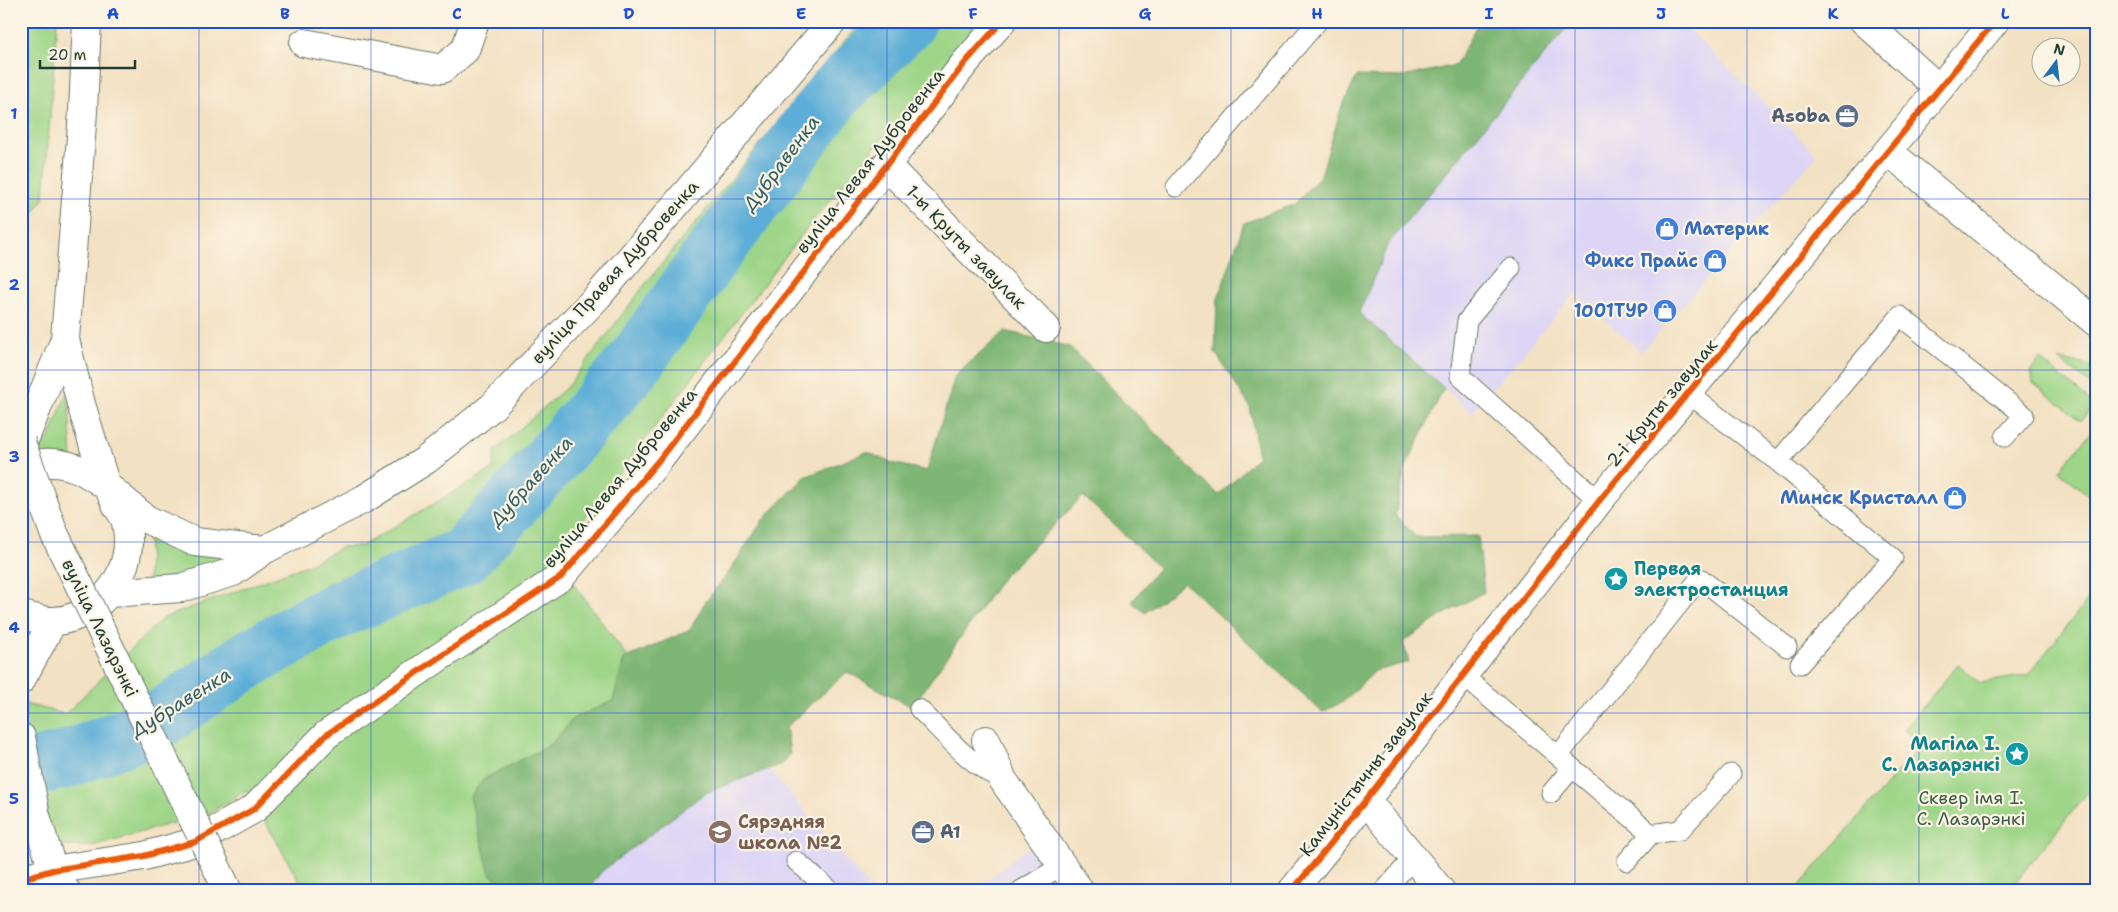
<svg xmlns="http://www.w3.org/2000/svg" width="2118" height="912" font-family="'Shantell Sans',sans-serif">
	<rect width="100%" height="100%" fill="#fcf5e5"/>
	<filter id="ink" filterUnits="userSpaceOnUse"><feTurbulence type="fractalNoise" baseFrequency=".02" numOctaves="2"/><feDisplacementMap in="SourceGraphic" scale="10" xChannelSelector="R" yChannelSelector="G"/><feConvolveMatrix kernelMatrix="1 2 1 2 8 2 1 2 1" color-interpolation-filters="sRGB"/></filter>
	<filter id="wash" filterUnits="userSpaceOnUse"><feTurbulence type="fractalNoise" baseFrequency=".0096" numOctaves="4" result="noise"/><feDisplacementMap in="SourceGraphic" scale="20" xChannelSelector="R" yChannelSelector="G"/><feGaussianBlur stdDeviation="1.12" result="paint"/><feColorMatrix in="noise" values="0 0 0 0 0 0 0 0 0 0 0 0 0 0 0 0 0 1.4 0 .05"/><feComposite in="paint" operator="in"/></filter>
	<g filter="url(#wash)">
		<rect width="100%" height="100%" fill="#f3e1c3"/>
		<path fill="#ddd5f6" d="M1572,21H1640L1691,32L1817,155L1641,352L1575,293L1472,413L1359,314L1388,244Z
			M753,750L872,891H521Z
			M1029,847L1059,891H972Z"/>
		<path fill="#9ed588" stroke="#5e895e" d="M21,21H57L44,198L33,214L21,218Z
			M861,21H983L814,219L554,558L714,773L521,891H305L247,790L212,812L92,846H21V703L65,714L163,618L307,565L342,547L362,546L493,469L495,451L568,386L647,282Z
			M2040,359L2095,405L2081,421L2033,383L2031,370Z
			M2059,360L2088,365L2097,371V390Z
			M68,390L72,459L30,458L50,436Z
			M2097,425V502L2059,471Z
			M149,532L241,555L197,573L148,581Z
			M2097,588V781L2008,891H1795L1921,745L1904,730L1958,664L1980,683L2028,675Z"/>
		<path fill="#7eb674" stroke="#4e7a54" d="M1479,21H1572L1388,244L1359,313L1444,388L1405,469L1395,515L1416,537L1478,536L1484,592L1441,616L1403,642L1409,662L1375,671L1343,702L1322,712L1184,582L1145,613L1132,602L1159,567L1083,496L1002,578L912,707L847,672L786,727L790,753L784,763L705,793L602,871L587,891H513L490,874L470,797L484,779L551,744L574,718L613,701L624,659L690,630L704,604L729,572L763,520L805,477L867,452L892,463L927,471L955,376L1005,331L1070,347L1195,473L1219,495L1258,456L1250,407L1215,352L1217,302L1244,223L1295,204L1321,175L1341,109L1357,76L1402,77L1456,65Z"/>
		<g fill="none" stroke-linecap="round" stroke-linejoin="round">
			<path stroke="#5cadd7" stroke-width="58" d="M21,770L65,760L144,730L252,657L338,610L464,556L560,450L632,366L706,263L834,94L908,21"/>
		</g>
	</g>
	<g filter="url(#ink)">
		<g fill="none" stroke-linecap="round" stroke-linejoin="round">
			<g stroke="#697666" stroke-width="21">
				<path id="service" d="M1176,187L1318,21
					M1511,268L1467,321L1460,376L1599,501
					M1689,394L1778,462L1893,558L1800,664
					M1778,462L1900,316L2024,415L2005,437
					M1462,675L1651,834
					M919,709C945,734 969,765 1003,780
					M1558,756L1700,578L1787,647
					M1551,793L1572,768
					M796,861L831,891
					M1627,861L1651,834L1680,830L1731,774
					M53,870L72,891
					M1020,891L1061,866
					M1384,891L1413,858"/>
			</g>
			<g stroke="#697666" stroke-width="30">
				<path id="minor" d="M1864,21L1939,89
					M304,43L442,69L465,50L475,21
					M1889,152L2097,323
					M886,165L1046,328
					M108,487L146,519L195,542L264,550
					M109,593L181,588L233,572L264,550L364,499L426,460L492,407L598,296L833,21
					M21,680L53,621
					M21,737L36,816L53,870
					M986,740L1003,780L1080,891
					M1366,800L1441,891
					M21,879L53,870L144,856L195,842L254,809L326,735L438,658L561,577L658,461L965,63L1002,21"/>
			</g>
			<g stroke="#697666" stroke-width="30">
				<path id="tertiary" d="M65,339L81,404L106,486
					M21,448L65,339L83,112L87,21
					M21,468C46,458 72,463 93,477C97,480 103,483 106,486C111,491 114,500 117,506C120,511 125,517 126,523C137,569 103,617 55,621C44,622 32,617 21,615
					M1292,891L1366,800L1599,501L1995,21"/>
			</g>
			<use href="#service" stroke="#fff" stroke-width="19"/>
			<use href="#minor" stroke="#fff" stroke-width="28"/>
			<use href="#tertiary" stroke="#fff" stroke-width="28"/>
			<g stroke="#697666" stroke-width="30" stroke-linecap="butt">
				<path id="primary-bridge" d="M21,442L54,533L228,891"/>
			</g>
			<use href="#primary-bridge" stroke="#fff" stroke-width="28"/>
			<g stroke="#fcf5e5" stroke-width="9">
				<path id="cycleway" d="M21,879L53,870L144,856L195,842L254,809L326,735L438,658L561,577L658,461L965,63L1002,21
					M1292,891L1366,800L1599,501L1995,21"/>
			</g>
			<use href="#cycleway" stroke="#e8590c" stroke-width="6"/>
		</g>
	</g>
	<path fill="none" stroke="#1d4ed8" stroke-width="1" stroke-opacity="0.55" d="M199,21V891M371,21V891M543,21V891M715,21V891M887,21V891M1059,21V891M1231,21V891M1403,21V891M1575,21V891M1747,21V891M1919,21V891M21,199H2097M21,370H2097M21,542H2097M21,713H2097"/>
	<defs>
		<g id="office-disc" transform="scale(1.25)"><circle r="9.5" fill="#5c6f8a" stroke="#fcf5e5"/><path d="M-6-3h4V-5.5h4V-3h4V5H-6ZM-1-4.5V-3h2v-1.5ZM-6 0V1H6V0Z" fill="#fff"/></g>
		<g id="shop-disc" transform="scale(1.25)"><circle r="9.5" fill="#3f7fe0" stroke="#fcf5e5"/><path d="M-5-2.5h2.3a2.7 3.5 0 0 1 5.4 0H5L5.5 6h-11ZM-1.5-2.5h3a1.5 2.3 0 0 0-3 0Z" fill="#fff"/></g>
		<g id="sight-disc" transform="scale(1.25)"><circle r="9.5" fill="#0f9aa8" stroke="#fcf5e5"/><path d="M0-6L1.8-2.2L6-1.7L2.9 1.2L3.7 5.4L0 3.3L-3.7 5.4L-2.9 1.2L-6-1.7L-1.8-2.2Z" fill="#fff"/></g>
		<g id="school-disc" transform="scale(1.25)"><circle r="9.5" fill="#8d6e63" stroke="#fcf5e5"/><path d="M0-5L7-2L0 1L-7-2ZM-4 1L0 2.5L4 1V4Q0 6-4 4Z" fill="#fff"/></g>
	</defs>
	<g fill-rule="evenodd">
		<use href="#office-disc" x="1847" y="116"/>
		<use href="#shop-disc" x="1667" y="229"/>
		<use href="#shop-disc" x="1715" y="261"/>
		<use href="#shop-disc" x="1665" y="311"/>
		<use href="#shop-disc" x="1955" y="498"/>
		<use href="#sight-disc" x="1616" y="579"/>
		<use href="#sight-disc" x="2017" y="754"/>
		<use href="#school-disc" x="720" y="832"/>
		<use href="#office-disc" x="923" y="832"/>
	</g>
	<g text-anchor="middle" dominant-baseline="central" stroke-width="4.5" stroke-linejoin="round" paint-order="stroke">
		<g font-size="18" font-weight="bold" fill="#4e5e75" stroke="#fcf5e5" text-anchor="end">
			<text x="1830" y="116">Asoba</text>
			<text x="940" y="832" text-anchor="start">A1</text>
		</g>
		<g font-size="18" fill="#1f3d34" stroke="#fcf5e5">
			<text transform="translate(870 161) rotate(-52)">вуліца Левая Дубровенка</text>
			<text transform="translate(966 247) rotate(46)">1-ы Круты завулак</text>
			<text transform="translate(615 272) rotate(-48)">вуліца Правая Дубровенка</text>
			<text transform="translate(1662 403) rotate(-50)">2-і Круты завулак</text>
			<text transform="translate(620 478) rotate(-50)">вуліца Левая Дубровенка</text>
			<text transform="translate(100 628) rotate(64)">вуліца Лазарэнкі</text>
			<text transform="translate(1366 774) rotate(-52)">Камуністычны завулак</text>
		</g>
		<g font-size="18" font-weight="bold" fill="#366cbe" stroke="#fcf5e5" text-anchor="end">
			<text x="1684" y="229" text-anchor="start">Материк</text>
			<text x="1698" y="261">Фикс Прайс</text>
			<text x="1648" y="311">1001ТУР</text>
			<text x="1938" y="498">Минск Кристалл</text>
		</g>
		<g font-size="18" font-weight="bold" fill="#0d838f" stroke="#fcf5e5" text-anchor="start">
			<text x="1634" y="569">Первая<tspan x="1634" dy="21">электростанция</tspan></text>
			<text x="2000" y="744" text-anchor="end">Магіла І.<tspan x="2000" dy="21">С. Лазарэнкі</tspan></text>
		</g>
		<g font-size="18" fill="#385b45" stroke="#fcf5e5">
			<text x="1971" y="798">Сквер імя І.<tspan x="1971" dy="21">С. Лазарэнкі</tspan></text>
		</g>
		<g font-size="18" font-weight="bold" fill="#785e54" stroke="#fcf5e5" text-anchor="start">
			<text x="738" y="822">Сярэдняя<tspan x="738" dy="21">школа №2</tspan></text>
		</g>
		<g font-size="19" font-style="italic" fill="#315f65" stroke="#fcf5e5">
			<text transform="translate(781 163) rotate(-53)">Дубравенка</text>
			<text transform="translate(531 481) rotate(-48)">Дубравенка</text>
			<text transform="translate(181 702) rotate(-32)">Дубравенка</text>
		</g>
	</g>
	<rect width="2118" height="912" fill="none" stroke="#fcf5e5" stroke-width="55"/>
	<g transform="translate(2056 62) rotate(15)"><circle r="24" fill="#fcf5e5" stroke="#a4ab9e"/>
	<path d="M0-4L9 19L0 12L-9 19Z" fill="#1f6fb2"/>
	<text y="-8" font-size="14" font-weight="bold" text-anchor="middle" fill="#1f3d34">N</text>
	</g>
	<path d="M40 60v8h95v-8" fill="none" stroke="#1f3d34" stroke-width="2.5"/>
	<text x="48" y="60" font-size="15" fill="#1f3d34" stroke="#fcf5e5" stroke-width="4" paint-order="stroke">20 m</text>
	<rect x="28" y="28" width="2062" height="856" fill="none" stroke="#1d4ed8" stroke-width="2"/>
	<g font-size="16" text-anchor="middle" font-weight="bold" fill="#1d4ed8">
		<text x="113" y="19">A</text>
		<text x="285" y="19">B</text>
		<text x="457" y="19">C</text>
		<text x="629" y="19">D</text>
		<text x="801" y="19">E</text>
		<text x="973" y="19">F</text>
		<text x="1145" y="19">G</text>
		<text x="1317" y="19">H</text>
		<text x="1489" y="19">I</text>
		<text x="1661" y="19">J</text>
		<text x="1833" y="19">K</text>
		<text x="2005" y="19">L</text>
		<text x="14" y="119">1</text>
		<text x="14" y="290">2</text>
		<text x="14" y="462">3</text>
		<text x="14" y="633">4</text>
		<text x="14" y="804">5</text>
	</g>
</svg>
